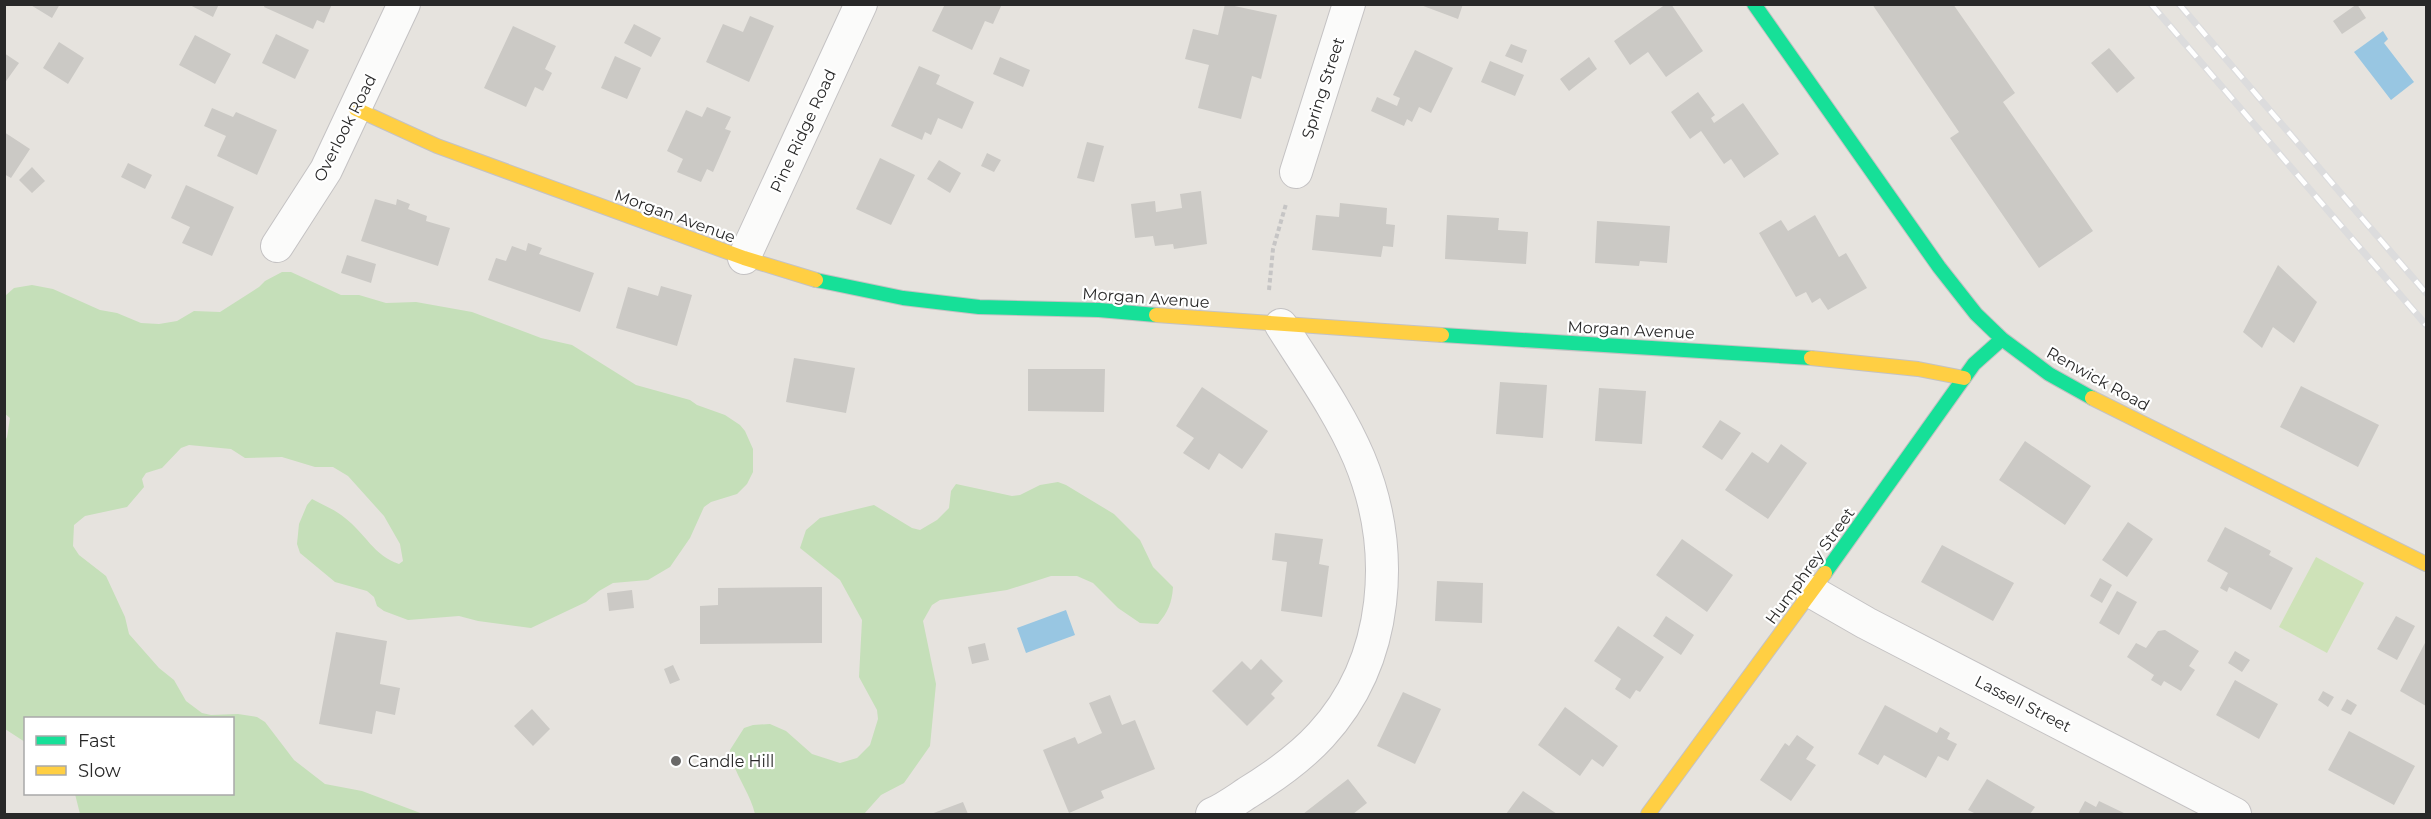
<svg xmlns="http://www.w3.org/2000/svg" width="2431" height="819" font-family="Montserrat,sans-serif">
	<rect width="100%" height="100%" fill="#e6e3de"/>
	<path fill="#c5dfb9" d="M282,272H291L341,295H359L386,303L416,302L472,312L541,338L572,345L636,385L690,400L697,405L725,415L740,425L745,431L753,449V472L747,484L737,494L711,502L704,507L690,538L670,567L648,580L613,583L599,591L586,602L531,628L478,621L459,616L408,620L384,611L377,606L374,597L367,591L335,582L300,553L297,544L299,524L307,505L312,499C323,505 336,510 345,518C365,533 374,556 399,564L403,561L400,544L384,516L348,476L333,467H315L282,457L245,458L231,449L189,445L181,448L162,468L146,473L142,479L144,487L127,507L85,516L74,525L73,546L79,555L106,576L125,617L129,634L159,668L174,680L186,701L202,713L211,715L238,714L257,717L265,722L294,760L325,784L362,791L423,814H432H80L75,794H232V718H26L25,742L5,729L4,443L7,437L10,418L4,413L5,296L14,288L32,285L53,289L100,310L117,313L141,323L159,324L177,321L194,311L220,312L259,287L265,281Z
		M1058,482L1066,485L1114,514L1140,540L1153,567L1173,587C1172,603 1168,612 1158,624L1140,623L1118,608L1093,583L1077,576H1051L1007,590L940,600L932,605L923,621L936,684L930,746L904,783L881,795L864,814H755C750,792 733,773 730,750L744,728L753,725L770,724L786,731L812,754L840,763L857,758L870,745L878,719L877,710L859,677L862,620L840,580L800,548L806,530L820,518L874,505L912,528L920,530L937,520L949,508L951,491L956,484L1012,496L1020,495L1040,485Z"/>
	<path fill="#cee2b8" d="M2316,557L2364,583L2327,653L2279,627Z"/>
	<path fill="#98c6e2" d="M2383,31L2388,39L2384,43L2414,82L2391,100L2354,52Z
		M1066,610L1075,635L1026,653L1017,628Z"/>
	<path fill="#cbc9c5" d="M29,4H60L52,18Z
		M188,4H219L213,17Z
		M265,4H332L324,23L317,20L313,29L264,7Z
		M945,4H1002L993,24L985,21L972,50L932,31Z
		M1225,4L1277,15L1261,79L1252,76L1241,119L1198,108L1209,65L1185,59L1193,29L1218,35Z
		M1418,4H1463L1458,19Z
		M1666,4H1671L1703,51L1666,77L1648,52L1630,65L1614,41Z
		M1872,4H1953L2015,93L2003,102L2093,231L2039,268L1950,138L1959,132Z
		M2357,4L2366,18L2342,34L2333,21Z
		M750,16L774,26L749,82L706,62L723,24L743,32Z
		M634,24L661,38L651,57L624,43Z
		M513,26L556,46L545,69L552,73L543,91L535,87L526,107L484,88Z
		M276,34L309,50L295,79L262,63Z
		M195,35L231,54L215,84L179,65Z
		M59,42L84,58L68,84L43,68Z
		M1511,44L1527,50L1522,63L1505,56Z
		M2109,48L2135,78L2117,93L2091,63Z
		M1415,50L1453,68L1431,113L1419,107L1412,122L1407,119L1404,126L1371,111L1377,97L1397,106L1400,98L1393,95Z
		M4,53L19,63L4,84Z
		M615,56L641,68L627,99L601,88Z
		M1000,57L1030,70L1023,87L993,74Z
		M1589,57L1597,69L1569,91L1560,79Z
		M1490,61L1524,75L1515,96L1481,82Z
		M919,66L940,75L936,84L974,102L962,129L938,118L931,135L925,132L922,140L891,126Z
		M1698,92L1715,115L1711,118L1714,123L1743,103L1779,154L1744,178L1731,159L1724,164L1701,131L1690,139L1671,112Z
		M707,107L731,117L725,129L731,131L713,172L707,169L701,182L677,172L683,159L667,151L686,110L702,117Z
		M212,108L233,117L236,112L277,130L257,175L217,156L226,136L204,126Z
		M4,132L30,149L11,178L4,174Z
		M1087,142L1104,146L1094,182L1077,178Z
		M987,153L1001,160L994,172L981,166Z
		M880,158L915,175L891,225L856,209Z
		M939,160L961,173L950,193L927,179Z
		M128,163L152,175L145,189L121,177Z
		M32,167L45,181L32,193L19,180Z
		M186,185L234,207L212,256L182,243L190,227L171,218Z
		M1201,191L1207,244L1174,249L1173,244L1155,246L1153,236L1135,238L1131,204L1155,201L1156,212L1182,208L1180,194Z
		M375,199L396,205L397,199L410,204L408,209L427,216L426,221L450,228L438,266L361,241Z
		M1340,203L1387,208L1386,224L1395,225L1393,247L1383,246L1381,257L1312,250L1316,215L1339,217Z
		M1447,215L1499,218L1498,230L1528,232L1526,264L1445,259Z
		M1815,215L1839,257L1846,253L1867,288L1828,310L1820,298L1812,303L1806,292L1796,297L1759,233L1781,220L1788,231Z
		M1597,221L1670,226L1667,263L1640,261L1639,266L1595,263Z
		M528,243L542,248L539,254L594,273L580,312L488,280L496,258L506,261L512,246L526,251Z
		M347,255L376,264L371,283L341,273Z
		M2278,265L2317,302L2294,343L2273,327L2262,348L2243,332Z
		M661,286L692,295L677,346L616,328L628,287L658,296Z
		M794,358L855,368L846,413L786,402Z
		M1028,369H1105L1104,412L1028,411Z
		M1500,382L1547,385L1543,438L1496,434Z
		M2301,386L2379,425L2358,467L2280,427Z
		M1202,387L1268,431L1242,469L1219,453L1209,470L1183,453L1194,438L1176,426Z
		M1599,388L1646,391L1642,444L1595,441Z
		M1720,420L1741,433L1722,460L1702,447Z
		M2025,441L2091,486L2065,525L1999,480Z
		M1781,444L1807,463L1768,519L1725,490L1752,452L1768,463Z
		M2128,522L2153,539L2127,577L2102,560Z
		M2225,527L2271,551L2269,555L2293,568L2271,610L2229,587L2227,592L2220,588L2228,573L2207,561Z
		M1275,533L1323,539L1319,564L1329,566L1322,617L1281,611L1287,562L1272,560Z
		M1682,539L1733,575L1707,612L1656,575Z
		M1942,545L2014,583L1993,621L1921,582Z
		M2100,578L2112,585L2102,603L2090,596Z
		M1437,581L1483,583L1482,623L1435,621Z
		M822,587V643L700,644V606L718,605V588Z
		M632,590L634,608L609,611L607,593Z
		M2117,591L2137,602L2119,635L2099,623Z
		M1666,616L1694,635L1681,655L1653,636Z
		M2396,616L2415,626L2397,660L2377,649Z
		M1618,626L1664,657L1640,692L1636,690L1630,699L1615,689L1621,679L1594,661Z
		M2165,630L2199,651L2189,666L2195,670L2181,691L2164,681L2161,686L2151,680L2154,675L2127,657L2136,643L2146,648L2158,631Z
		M336,632L387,641L380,684L400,688L395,715L376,711L372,734L319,724Z
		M2426,641V706L2400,691Z
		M985,643L989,660L972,664L968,647Z
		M2235,651L2250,660L2242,672L2228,663Z
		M1261,659L1283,681L1271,694L1275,698L1247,726L1212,691L1242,661L1251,670Z
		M673,665L680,680L670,684L664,669Z
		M2235,680L2278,704L2259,739L2216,715Z
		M2323,691L2334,697L2328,707L2318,700Z
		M1403,692L1441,709L1415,764L1377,746Z
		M1110,695L1122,725L1135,720L1155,769L1101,791L1104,798L1069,813L1043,750L1075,737L1078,744L1102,733L1089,703Z
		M2347,699L2357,705L2351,715L2341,710Z
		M1885,705L1937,733L1940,727L1950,733L1947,739L1957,744L1948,761L1938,756L1926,778L1884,755L1878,765L1858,754Z
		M1565,707L1618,746L1603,767L1592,759L1580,776L1538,745Z
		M532,709L550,729L533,746L514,726Z
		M2349,731L2415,766L2394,805L2328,770Z
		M1797,735L1814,747L1806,759L1816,765L1791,801L1760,780L1785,743L1789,746Z
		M1348,779L1367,803L1353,814H1303Z
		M1987,779L2035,807L2030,814H1976L1968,810Z
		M1523,791L1557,814H1506Z
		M2085,801L2096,807L2099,801L2126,814H2078Z
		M963,802L968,814H931Z"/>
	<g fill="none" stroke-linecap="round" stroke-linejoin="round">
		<g stroke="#c4c2c3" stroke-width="34">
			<path id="street" d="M1296,172L1349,4
				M277,246L326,170L404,4
				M744,258L861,4
				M1812,592L1866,623L2235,814
				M1212,814C1224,809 1235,801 1247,793C1273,777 1300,758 1321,735C1390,660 1397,549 1359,458C1339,411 1308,368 1281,325"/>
		</g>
		<g stroke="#c4c2c3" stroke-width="16">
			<path id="fast" d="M1754,4L1939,267L1976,314L2002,339L2049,374L2092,398
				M816,280L903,298L979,307L1099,310L1156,315
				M1442,335L1811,358
				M1825,573L1974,364L2002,339"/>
		</g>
		<g stroke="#c4c2c3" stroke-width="16">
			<path id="slow" d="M356,109L437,146L744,258L816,280
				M1156,315L1442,335
				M1811,358L1918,369L1964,378
				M2092,398L2426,564
				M1648,814L1825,573"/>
		</g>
		<path stroke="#c6c5c5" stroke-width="4" stroke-dasharray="4.5 3" stroke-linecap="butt" d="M1269,290L1273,249L1286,204"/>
		<use href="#street" stroke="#fbfbfa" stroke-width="32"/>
		<use href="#fast" stroke="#16e098" stroke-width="14"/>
		<use href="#slow" stroke="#ffcf43" stroke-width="14"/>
		<g stroke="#dcdcdd" stroke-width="7">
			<path id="rail" d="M2151,4L2426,325
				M2179,4L2426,293"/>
		</g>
		<use href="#rail" stroke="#fff" stroke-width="4.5" stroke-dasharray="14" stroke-linecap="butt"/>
	</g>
	<circle fill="#6a6968" stroke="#fff" stroke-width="2" cx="676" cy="761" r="6"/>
	<g text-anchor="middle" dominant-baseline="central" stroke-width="4.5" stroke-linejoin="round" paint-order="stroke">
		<g font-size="16" fill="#282828" stroke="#fff">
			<text transform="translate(1323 88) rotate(-72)">Spring Street</text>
			<text transform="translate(345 128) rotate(-63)">Overlook Road</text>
			<text transform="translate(803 131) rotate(-65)">Pine Ridge Road</text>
			<text transform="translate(675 216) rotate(20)">Morgan Avenue</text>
			<text transform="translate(1146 298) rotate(4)">Morgan Avenue</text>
			<text transform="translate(1631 330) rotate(3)">Morgan Avenue</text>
			<text transform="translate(2098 379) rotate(29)">Renwick Road</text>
			<text transform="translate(1810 566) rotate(-54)">Humphrey Street</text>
			<text transform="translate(2023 704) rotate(27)">Lassell Street</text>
		</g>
		<g font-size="16" fill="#282828" stroke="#fff" text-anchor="start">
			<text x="688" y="761">Candle Hill</text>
		</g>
	</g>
	<rect width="2431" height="819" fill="none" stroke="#282828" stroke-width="12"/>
	<rect x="24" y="717" width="210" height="78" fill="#ffffff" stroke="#a9a9a9" stroke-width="1.5"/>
	<rect x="36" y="736" width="30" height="9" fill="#16e098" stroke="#a9a9a9" stroke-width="1.5"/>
	<text x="78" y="747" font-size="18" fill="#282828">Fast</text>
	<rect x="36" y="766" width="30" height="9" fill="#ffcf43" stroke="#a9a9a9" stroke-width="1.5"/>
	<text x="78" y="777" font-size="18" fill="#282828">Slow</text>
</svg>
